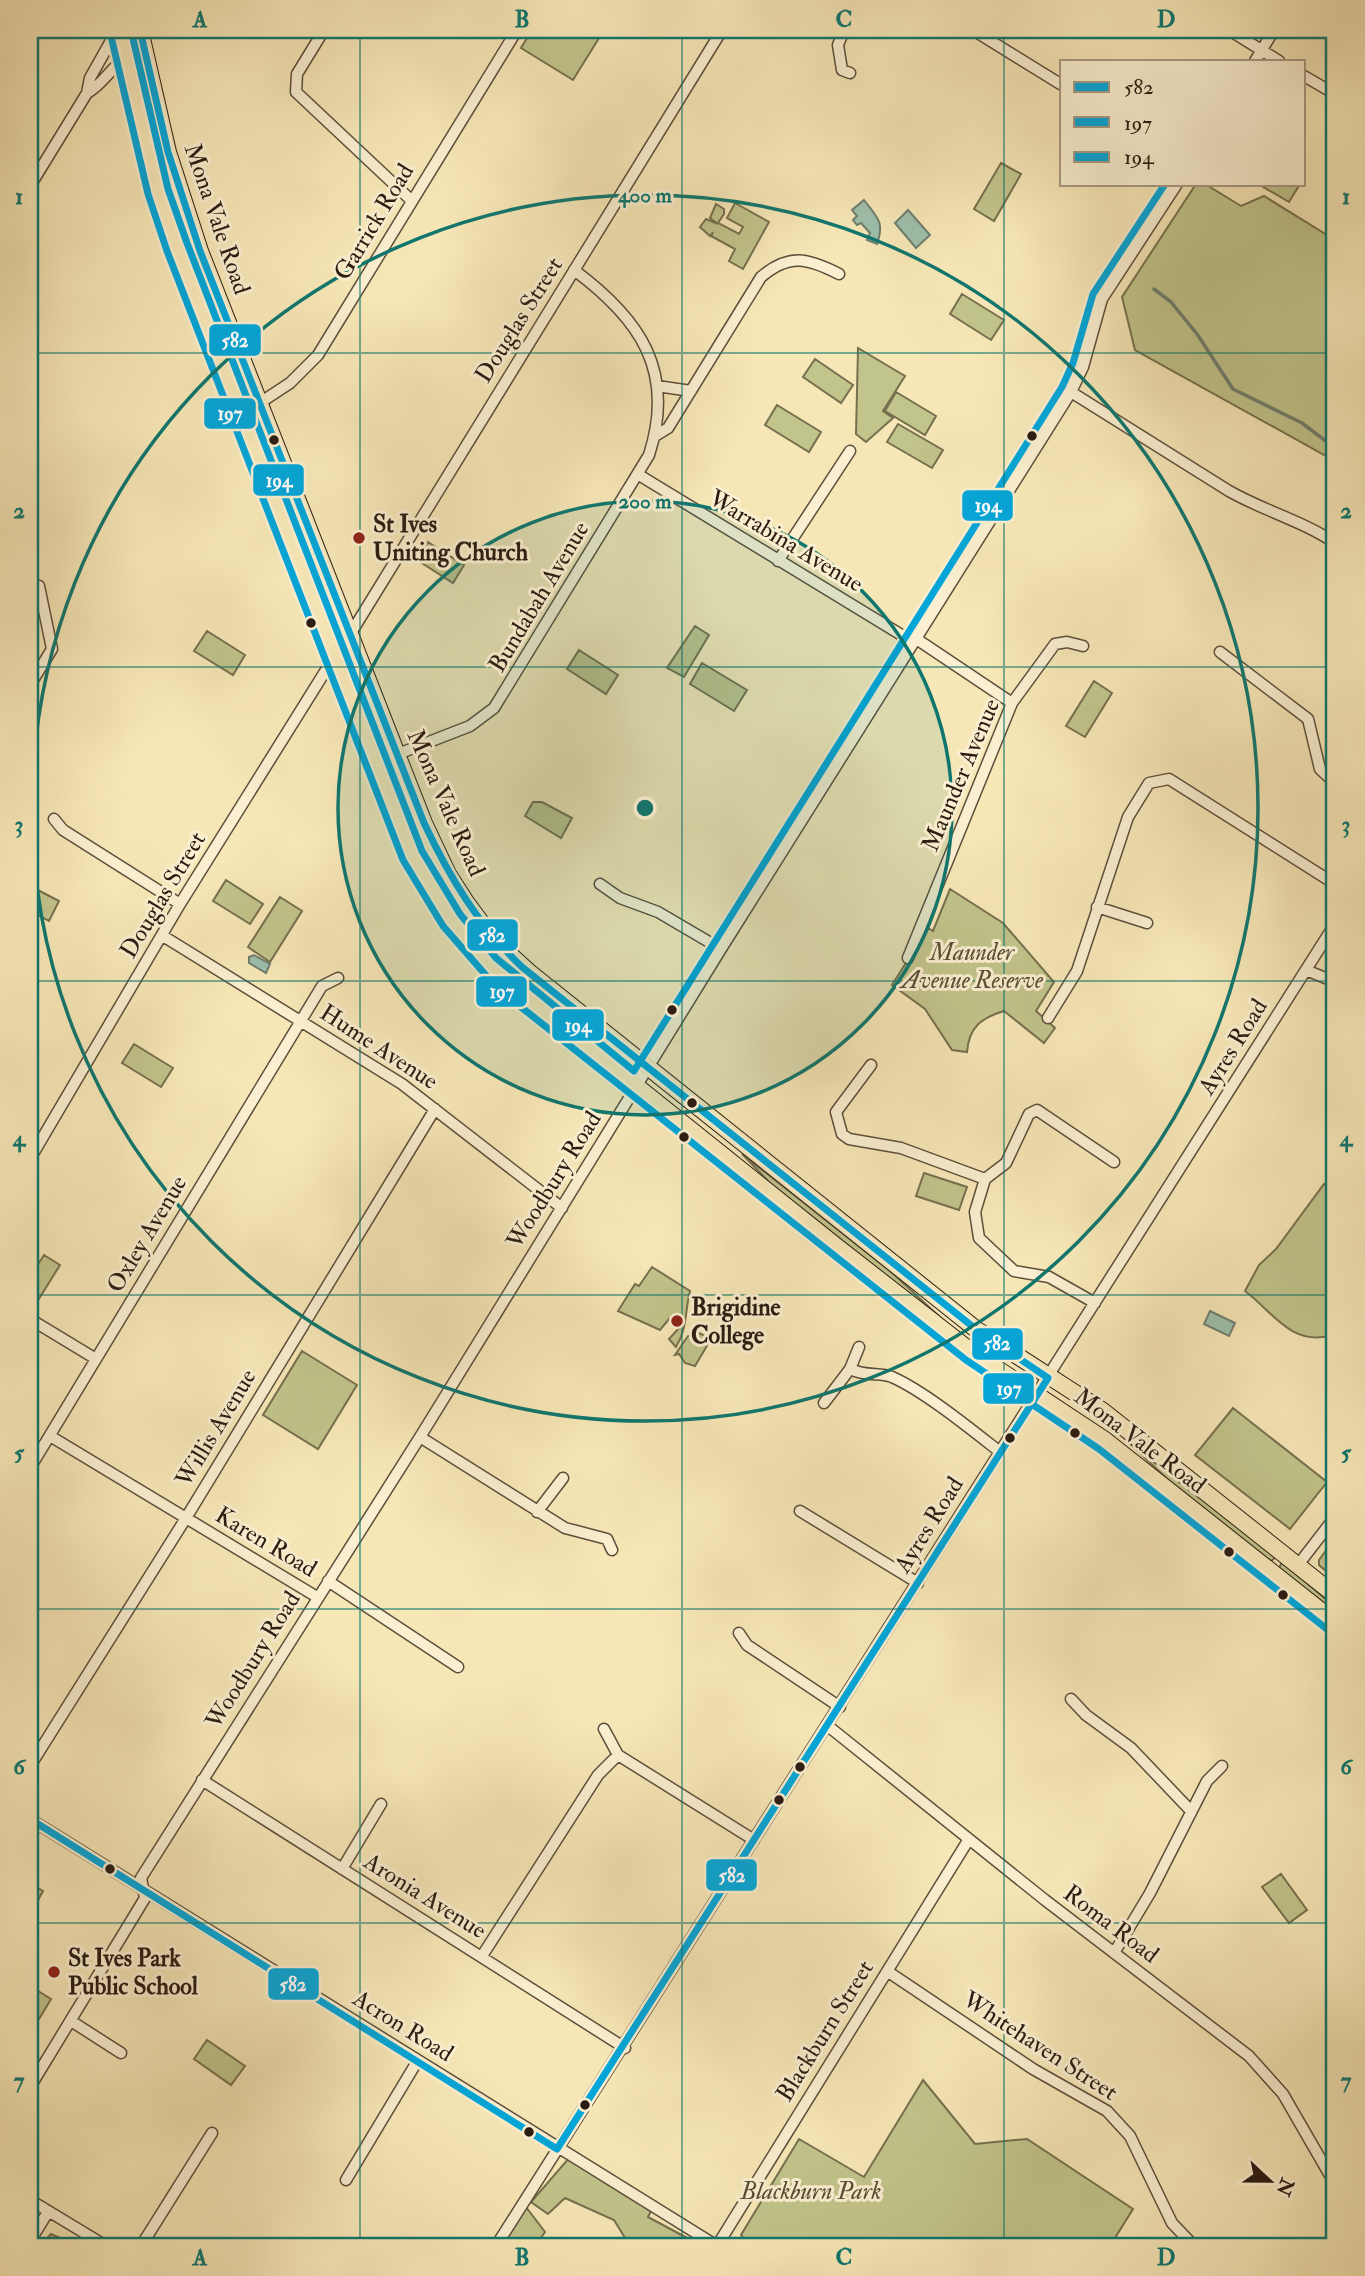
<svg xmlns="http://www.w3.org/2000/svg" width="1365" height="2276" font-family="'IM FELL Double Pica',serif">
	<rect width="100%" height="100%" fill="#f7e7b7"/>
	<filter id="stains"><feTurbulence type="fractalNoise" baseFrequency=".00286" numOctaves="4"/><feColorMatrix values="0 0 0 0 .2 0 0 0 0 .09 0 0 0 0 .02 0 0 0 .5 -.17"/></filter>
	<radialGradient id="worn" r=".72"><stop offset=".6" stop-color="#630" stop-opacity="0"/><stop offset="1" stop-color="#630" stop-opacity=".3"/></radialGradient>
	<path fill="#c1c48b" stroke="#76704e" stroke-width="2" d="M532,30H604L573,80L521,48Z
		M1001,163L1021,174L994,221L974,209Z
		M1196,184H1205L1241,206L1264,196L1335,240V461L1135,350L1122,297Z
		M1258,184H1300L1289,202Z
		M735,203L769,222L743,269L729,261L735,249L711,236L713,232L710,236L700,227L706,219L718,224L710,218L716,204L724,209V214L718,223L739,234L743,227L727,218Z
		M962,294L1004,320L991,340L950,314Z
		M858,348L905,376L883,411L893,418L866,442L856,434Z
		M815,359L853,385L841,403L803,377Z
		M896,392L936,416L925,435L885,411Z
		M777,405L821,432L809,452L765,425Z
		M898,424L943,450L932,468L887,442Z
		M428,542L464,565L453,583L417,560Z
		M695,626L709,635L684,677L667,668Z
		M207,631L245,655L233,675L194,651Z
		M579,650L618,675L606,694L567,669Z
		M702,663L747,690L734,711L690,684Z
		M1094,681L1112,693L1085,737L1066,726Z
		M533,802H542L572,818L561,838L525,816Z
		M226,880L263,904L250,924L213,901Z
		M30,886L59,901L49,921L30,911Z
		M950,889L1003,923L1054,982L1036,1011L1055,1028L1044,1043L1004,1011C981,1018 969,1027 967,1052L952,1050L925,1009L892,985L928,928L933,931Z
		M280,897L302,911L270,962L248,947Z
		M134,1044L173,1068L161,1087L122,1063Z
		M742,1154L889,1270L953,1329L771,1184Z
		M924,1173L967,1187L959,1210L916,1196Z
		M1324,1184L1335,1192V1357L1329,1336C1290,1345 1272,1311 1245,1291L1259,1265L1276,1249Z
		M44,1255L60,1265L37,1302L30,1298V1277Z
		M652,1267L690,1291C685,1311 687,1330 676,1347L669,1339L679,1328L669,1319L660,1330L618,1311L635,1284L639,1286Z
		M699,1333L711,1339L695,1366L685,1363L679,1354L675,1355L688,1336Z
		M302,1351L357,1385L318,1449L263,1415Z
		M1233,1408L1327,1482L1290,1529L1195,1455Z
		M1121,1435L1276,1557L1271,1561L1263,1555L1166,1478Z
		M1335,1538V1579L1319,1565V1560Z
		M1282,1562L1335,1607V1612L1279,1568Z
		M1281,1874L1307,1910L1289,1923L1262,1887Z
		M30,1883L43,1891L30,1915Z
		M30,1986L51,1999L30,2034Z
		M207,2040L245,2066L231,2085L194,2059Z
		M923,2080L975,2144L1027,2139L1133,2209L1110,2246H750L741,2235L799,2139L864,2177Z
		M569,2158L651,2211L648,2217L702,2246H630L614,2220L565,2198L548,2214L531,2202Z
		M526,2207L545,2232L535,2246H502Z
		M51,2234L78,2246H40Z"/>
	<path fill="#9dc0ac" stroke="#6f7e6e" stroke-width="2" d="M864,200C877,217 885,222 877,244L867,240L870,233L861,223L857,225L853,220L857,216L852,210Z
		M908,210L930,235L916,248L895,223Z
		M254,955L270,964L266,973L249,963V957Z
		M1210,1311L1235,1323L1229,1336L1204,1324Z"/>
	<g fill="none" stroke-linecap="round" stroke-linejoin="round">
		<path stroke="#6f7e6e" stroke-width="3.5" d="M1154,289L1171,302L1197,334L1233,389L1302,423L1335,448"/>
		<g stroke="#5d4e3b" stroke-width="13">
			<path id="minor" d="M324,30L297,74L296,92L412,201
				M844,30L838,45L842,70L850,73
				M973,30L1062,85
				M1229,30L1279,61
				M1255,61L1274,30
				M1304,76L1335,94
				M87,93C104,84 110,67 127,58
				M30,186L87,93L90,78L117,30
				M657,386L691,391
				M1071,392L1229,491C1264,511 1303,521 1335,543
				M243,414L290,383L318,355L517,30
				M655,436L668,428L761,277C789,253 808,258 839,274
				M639,475L913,642
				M778,561L850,451
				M351,633L722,30
				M915,638L1012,703
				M1220,652L1308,719L1320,769L1335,783
				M30,685L52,649L39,586
				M398,754L470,726L494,708L649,455C676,371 640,319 574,270
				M54,819L63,830L180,904
				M600,884L620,898L658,912L721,949
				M1097,907L1147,923
				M163,936L402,1084L562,1208
				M908,958L1012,703L1055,644L1067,642L1083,646
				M1306,970L1335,982
				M1048,1018L1077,971L1128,817L1149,783L1169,779L1335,884
				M871,1065L836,1112L842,1134L849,1139L901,1148L985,1179
				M30,1159L180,904L336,654
				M1095,1303L1049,1277L1014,1271L979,1238L975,1212L985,1179L1006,1163L1029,1114L1037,1110L1114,1162
				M30,1319L96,1359
				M850,1369C867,1377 879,1372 892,1377C924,1391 972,1430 1000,1452
				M824,1403L850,1369L859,1347
				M50,1436L317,1597
				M420,1437L565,1528L607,1539L612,1550
				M30,1468L322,986L338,978
				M800,1511L918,1583
				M537,1512L563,1478
				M1298,1565L1335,1517
				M328,1581L458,1667
				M739,1633L747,1645L840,1707
				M1071,1699L1086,1715L1131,1748L1191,1811
				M828,1726L1045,1900L1249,2056L1283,2094L1335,2184
				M618,1755L754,1840
				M30,1766L186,1518L435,1109
				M202,1780L625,2048
				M30,1819L717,2246
				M342,1869L381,1804
				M1114,1953L1150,1893L1207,1781L1222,1766
				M482,1956L598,1775L618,1755L604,1729
				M887,1971L1033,2069L1107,2111L1130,2136L1172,2223L1194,2246
				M71,2021L121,2053
				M30,2087L145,1898L141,1878L420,1437L721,949L1071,392L1083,367L1102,299L1177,184
				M346,2180L418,2060
				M30,2200L106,2246
				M30,2241L48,2212
				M141,2246L212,2133
				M496,2246L1335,924
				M717,2246L969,1839"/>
		</g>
		<g stroke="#2a1b12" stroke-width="18">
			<path id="highway" d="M120,30L158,192L177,247L293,540L413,856L451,920L504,980L836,1246L972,1352L1105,1440L1335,1622
				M140,30L168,152L200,251L424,823L448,874L466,902L495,941L529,972L977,1330L1103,1411L1335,1595"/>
		</g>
		<use href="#minor" stroke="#faefd0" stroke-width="10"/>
		<use href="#highway" stroke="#f7e7b7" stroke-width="16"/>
		<g stroke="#faefd0" stroke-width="12">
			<path id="bus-1" d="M140,30L168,152L200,251L424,823C450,878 478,925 522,967L977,1330L1048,1378L557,2149
				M30,1819L557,2149"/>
		</g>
		<g stroke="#faefd0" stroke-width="12">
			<path id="bus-2" d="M110,32L148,194L167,251L403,860L443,926L497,988L966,1360L1099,1449L1328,1630"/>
		</g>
		<g stroke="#faefd0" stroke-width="12">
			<path id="bus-3" d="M131,30L168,189L187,243L422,851L460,914L496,958L634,1071L1062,387L1073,363L1093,294L1165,184"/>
		</g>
		<use href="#bus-1" stroke="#04a6d9" stroke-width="7"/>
		<use href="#bus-2" stroke="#04a6d9" stroke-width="7"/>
		<use href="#bus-3" stroke="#04a6d9" stroke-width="7"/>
	</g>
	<path fill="none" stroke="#0f766e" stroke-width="2" stroke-opacity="0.55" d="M360,30V2246M682,30V2246M1004,30V2246M30,353H1335M30,667H1335M30,981H1335M30,1295H1335M30,1609H1335M30,1923H1335"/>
	<circle cx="645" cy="808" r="307" fill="#0f766e" fill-opacity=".12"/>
	<g fill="none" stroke="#0f766e" stroke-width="3.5">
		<circle cx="645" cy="808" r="307"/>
		<circle cx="645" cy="808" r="613"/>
	</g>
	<g fill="#2a1b12" stroke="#faefd0" stroke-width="2.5">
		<circle cx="1032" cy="436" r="6"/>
		<circle cx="274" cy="440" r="6"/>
		<circle cx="311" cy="623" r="6"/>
		<circle cx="672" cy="1010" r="6"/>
		<circle cx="692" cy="1103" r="6"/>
		<circle cx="684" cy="1137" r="6"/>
		<circle cx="1075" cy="1433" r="6"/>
		<circle cx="1010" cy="1438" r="6"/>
		<circle cx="1229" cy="1552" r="6"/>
		<circle cx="1283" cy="1595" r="6"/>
		<circle cx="800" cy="1767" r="6"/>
		<circle cx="779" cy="1800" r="6"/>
		<circle cx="110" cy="1869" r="6"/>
		<circle cx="585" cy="2105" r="6"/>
		<circle cx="529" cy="2132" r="6"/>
	</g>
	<g fill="#8f2418" stroke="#faefd0" stroke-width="2.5">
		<circle cx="359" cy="538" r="7"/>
		<circle cx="677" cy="1321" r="7"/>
		<circle cx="54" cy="1972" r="7"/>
	</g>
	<g text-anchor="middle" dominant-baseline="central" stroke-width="6" stroke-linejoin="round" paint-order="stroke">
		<g font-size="24" fill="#2a1b12" stroke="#faefd0">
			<text transform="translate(217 219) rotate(71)">Mona Vale Road</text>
			<text transform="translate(374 222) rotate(-59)">Garrick Road</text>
			<text transform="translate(519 320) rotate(-58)">Douglas Street</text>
			<text transform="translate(786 541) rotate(31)">Warrabina Avenue</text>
			<text transform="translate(539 597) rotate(-59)">Bundabah Avenue</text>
			<text transform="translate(961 775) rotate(-67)">Maunder Avenue</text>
			<text transform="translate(446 803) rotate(66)">Mona Vale Road</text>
			<text transform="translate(163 895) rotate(-59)">Douglas Street</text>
			<text transform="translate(379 1047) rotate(33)">Hume Avenue</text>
			<text transform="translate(1233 1047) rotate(-58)">Ayres Road</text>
			<text transform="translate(554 1180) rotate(-58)">Woodbury Road</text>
			<text transform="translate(147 1234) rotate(-59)">Oxley Avenue</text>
			<text transform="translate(216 1428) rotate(-59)">Willis Avenue</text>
			<text transform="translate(1140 1441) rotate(37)">Mona Vale Road</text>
			<text transform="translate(929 1525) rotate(-58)">Ayres Road</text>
			<text transform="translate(266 1542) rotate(31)">Karen Road</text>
			<text transform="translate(253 1660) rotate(-58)">Woodbury Road</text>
			<text transform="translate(425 1896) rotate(32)">Aronia Avenue</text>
			<text transform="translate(1111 1924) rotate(37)">Roma Road</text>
			<text transform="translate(403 2026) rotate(32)">Acron Road</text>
			<text transform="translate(825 2031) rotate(-58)">Blackburn Street</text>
			<text transform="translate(1040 2046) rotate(33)">Whitehaven Street</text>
		</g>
		<g font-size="24" font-weight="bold" fill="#2a1b12" stroke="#faefd0" text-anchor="start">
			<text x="373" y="524">St Ives<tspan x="373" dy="28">Uniting Church</tspan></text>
			<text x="691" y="1307">Brigidine<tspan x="691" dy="28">College</tspan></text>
			<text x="68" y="1958">St Ives Park<tspan x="68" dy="28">Public School</tspan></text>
		</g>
		<g font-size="24" font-style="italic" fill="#574e36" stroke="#faefd0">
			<text x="972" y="952">Maunder<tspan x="972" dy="28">Avenue Reserve</tspan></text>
			<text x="811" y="2191">Blackburn Park</text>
		</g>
	</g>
	<circle cx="645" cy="808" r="10" fill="#0f766e" stroke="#faefd0" stroke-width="3.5"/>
	<g font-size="21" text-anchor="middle" font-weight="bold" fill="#0f766e" stroke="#faefd0" stroke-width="6" stroke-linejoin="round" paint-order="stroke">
		<text x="645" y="202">400 m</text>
		<text x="645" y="508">200 m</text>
	</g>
	<g stroke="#faefd0" stroke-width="2.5">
		<rect x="208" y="323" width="54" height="34" rx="7" fill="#04a6d9"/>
		<rect x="203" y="397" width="54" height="33" rx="7" fill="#04a6d9"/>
		<rect x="252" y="463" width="53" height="34" rx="7" fill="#04a6d9"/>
		<rect x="961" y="489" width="53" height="33" rx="7" fill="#04a6d9"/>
		<rect x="466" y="918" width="53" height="34" rx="7" fill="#04a6d9"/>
		<rect x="475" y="975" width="53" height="33" rx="7" fill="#04a6d9"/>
		<rect x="551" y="1008" width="54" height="34" rx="7" fill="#04a6d9"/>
		<rect x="971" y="1327" width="53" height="34" rx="7" fill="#04a6d9"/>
		<rect x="982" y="1372" width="53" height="33" rx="7" fill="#04a6d9"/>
		<rect x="705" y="1858" width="53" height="34" rx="7" fill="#04a6d9"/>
		<rect x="267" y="1967" width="53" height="34" rx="7" fill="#04a6d9"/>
	</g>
	<g font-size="19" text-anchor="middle" font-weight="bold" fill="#fff">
		<text x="235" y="347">582</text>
		<text x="230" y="420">197</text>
		<text x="279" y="487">194</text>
		<text x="988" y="512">194</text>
		<text x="492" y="942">582</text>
		<text x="502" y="998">197</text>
		<text x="578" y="1032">194</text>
		<text x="997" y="1350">582</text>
		<text x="1009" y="1395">197</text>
		<text x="732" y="1882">582</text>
		<text x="293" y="1991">582</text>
	</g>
	<rect width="1365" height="2276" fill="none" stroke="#f7e7b7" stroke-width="77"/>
	<rect x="1060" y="60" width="245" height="126" fill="#faefd0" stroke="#a79a84" stroke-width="2"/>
	<rect x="1074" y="82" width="35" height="10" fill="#04a6d9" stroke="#a79a84" stroke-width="2"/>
	<text x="1124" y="94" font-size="21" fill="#2a1b12">582</text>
	<rect x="1074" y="117" width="35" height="10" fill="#04a6d9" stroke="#a79a84" stroke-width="2"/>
	<text x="1124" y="130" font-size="21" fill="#2a1b12">197</text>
	<rect x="1074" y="152" width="35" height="10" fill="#04a6d9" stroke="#a79a84" stroke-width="2"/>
	<text x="1124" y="164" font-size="21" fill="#2a1b12">194</text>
	<g transform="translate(1270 2181) rotate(112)" stroke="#faefd0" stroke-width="5" paint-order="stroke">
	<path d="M0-5L12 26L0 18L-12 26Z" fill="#2a1b12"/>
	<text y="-10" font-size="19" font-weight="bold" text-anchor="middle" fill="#2a1b12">N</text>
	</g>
	<rect x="38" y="38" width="1288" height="2200" fill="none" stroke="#0f766e" stroke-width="2.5"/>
	<g font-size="23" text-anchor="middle" font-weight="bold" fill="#0f766e">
		<text x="200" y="27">A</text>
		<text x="522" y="27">B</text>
		<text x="844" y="27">C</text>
		<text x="1166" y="27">D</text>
		<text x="19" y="204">1</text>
		<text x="1346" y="204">1</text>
		<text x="19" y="518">2</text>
		<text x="1346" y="518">2</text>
		<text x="19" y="832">3</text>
		<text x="1346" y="832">3</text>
		<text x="19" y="1146">4</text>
		<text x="1346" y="1146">4</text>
		<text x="19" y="1460">5</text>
		<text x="1346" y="1460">5</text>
		<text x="19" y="1774">6</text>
		<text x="1346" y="1774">6</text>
		<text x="19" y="2088">7</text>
		<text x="1346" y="2088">7</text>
		<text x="200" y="2265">A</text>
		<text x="522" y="2265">B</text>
		<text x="844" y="2265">C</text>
		<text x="1166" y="2265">D</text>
	</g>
	<rect width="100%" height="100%" filter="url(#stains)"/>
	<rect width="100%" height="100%" fill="url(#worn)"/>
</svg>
